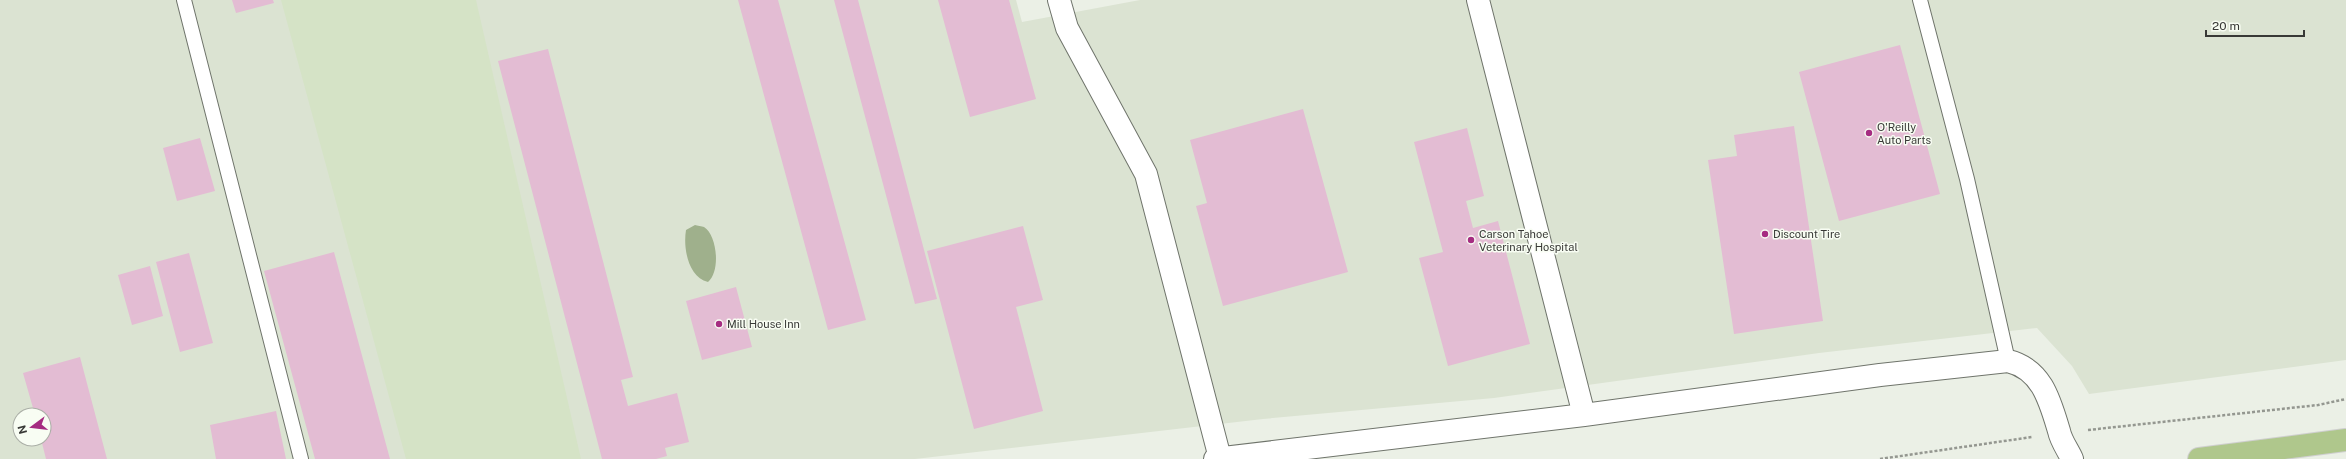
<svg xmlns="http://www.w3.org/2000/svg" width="2346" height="459" font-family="'Public Sans',sans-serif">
	<rect width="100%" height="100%" fill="#ebf0e6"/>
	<path fill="#dbe3d2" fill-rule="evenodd" d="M0,0H1016L1022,22L1140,0H2346V360L2089,394L2072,366L2037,328L1819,353L1494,398L1263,419L915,459H0ZM20,415H44V439H20Z"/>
	<path fill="#d5e3c6" d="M281,0H476L581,459H406Z"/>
	<path fill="#9fb08c" d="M695,225C697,226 702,226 704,227C717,235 721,271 708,282C688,277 683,248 686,230Z"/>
	<path fill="#e3bcd3" d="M232,0H273L274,3L236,13Z
		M738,0H778L866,320L828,330Z
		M834,0H858L937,299L915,304Z
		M938,0H1009L1036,99L970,117Z
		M1900,45L1940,194L1839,221L1799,72Z
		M548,49L633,377L621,380L628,406L677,393L689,442L665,448L667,456L656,459H602L498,61Z
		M1303,109L1348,272L1223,306L1196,206L1207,203L1190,140Z
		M1794,126L1823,321L1734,334L1708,160L1737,156L1734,135Z
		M1467,128L1484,196L1466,201L1473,228L1498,221L1530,344L1448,366L1419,258L1443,252L1414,142Z
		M200,138L215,191L177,201L163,148Z
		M1023,226L1043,300L1016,307L1043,411L974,429L927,251Z
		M334,252L390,459H315L264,271Z
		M189,253L213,343L180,352L156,262Z
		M150,266L163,316L132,325L118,275Z
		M736,287L752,347L702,360L686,301Z
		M80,357L107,459H46L41,439H44V415H35L23,373Z
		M276,411L286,459H216L210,425Z"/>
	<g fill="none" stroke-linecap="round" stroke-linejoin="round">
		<g stroke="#6f746b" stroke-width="16">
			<path id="lane" d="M184,0L301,459
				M1920,0L1967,179L2008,361"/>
		</g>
		<g stroke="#6f746b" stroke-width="24">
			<path id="street" d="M1059,0L1067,28L1146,174L1220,458
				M1478,0L1584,415
				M1215,459L1584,415L1880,375L2008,361C2042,369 2050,401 2059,431C2061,441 2068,450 2072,459"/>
		</g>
		<g stroke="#cfcfcf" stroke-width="24">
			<path id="primary" d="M2199,459L2346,440"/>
		</g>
		<path stroke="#949790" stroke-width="2.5" stroke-dasharray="3 2" stroke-linecap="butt" d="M2088,430L2318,405L2346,399
			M1880,459L2032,437"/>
		<use href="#lane" stroke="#fff" stroke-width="14"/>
		<use href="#street" stroke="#fff" stroke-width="22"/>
		<use href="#primary" stroke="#afc78c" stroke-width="22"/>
	</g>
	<g fill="#a52c81" stroke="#f8fdf3" stroke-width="1.5">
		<circle cx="1869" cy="133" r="4"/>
		<circle cx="1765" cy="234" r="4"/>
		<circle cx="1471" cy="240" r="4"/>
		<circle cx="719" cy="324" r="4"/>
	</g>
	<g text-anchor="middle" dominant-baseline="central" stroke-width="3" stroke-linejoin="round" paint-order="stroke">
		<g font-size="11" fill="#383936" stroke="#f8fdf3" text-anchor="start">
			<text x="1877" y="127">O'Reilly<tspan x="1877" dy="13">Auto Parts</tspan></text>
			<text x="1479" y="234">Carson Tahoe<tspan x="1479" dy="13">Veterinary Hospital</tspan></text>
			<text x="1773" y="234">Discount Tire</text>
			<text x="727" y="324">Mill House Inn</text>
		</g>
	</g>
	<g transform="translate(32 427) rotate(255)"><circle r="19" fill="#f8fdf3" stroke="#abafa7"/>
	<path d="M0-3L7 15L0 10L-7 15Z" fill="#a52c81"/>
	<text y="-6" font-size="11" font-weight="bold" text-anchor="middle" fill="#383936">N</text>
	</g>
	<path d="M2206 30v6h98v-6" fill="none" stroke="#383936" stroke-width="2"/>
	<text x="2212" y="30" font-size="12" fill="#383936" stroke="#f8fdf3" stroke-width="3" paint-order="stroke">20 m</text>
</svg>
